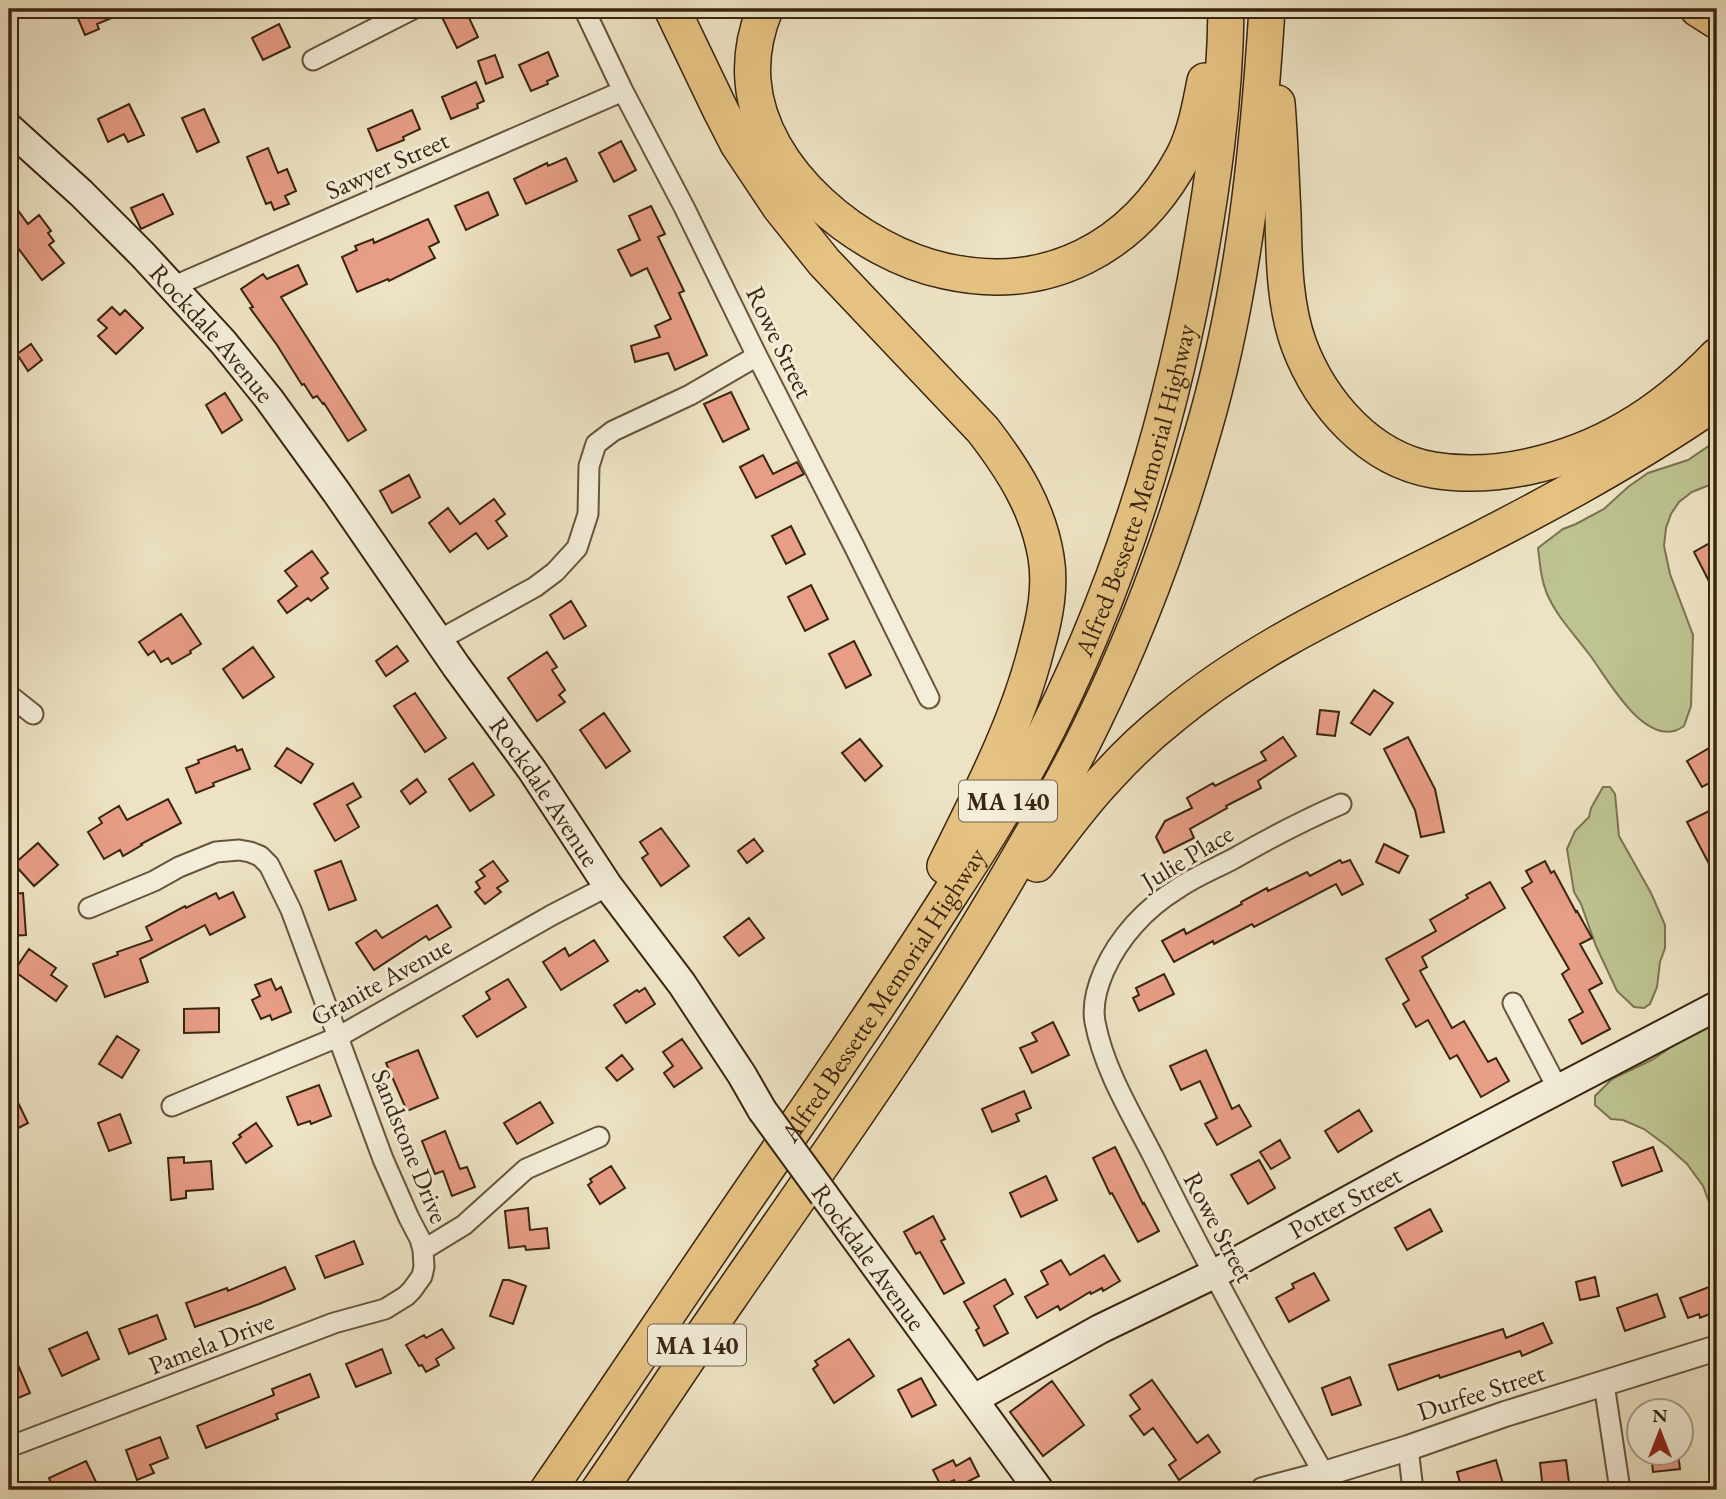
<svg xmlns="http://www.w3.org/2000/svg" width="1726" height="1499" font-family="'EB Garamond',serif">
	<rect width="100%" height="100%" fill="#ede3c4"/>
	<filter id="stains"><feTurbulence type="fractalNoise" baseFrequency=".00286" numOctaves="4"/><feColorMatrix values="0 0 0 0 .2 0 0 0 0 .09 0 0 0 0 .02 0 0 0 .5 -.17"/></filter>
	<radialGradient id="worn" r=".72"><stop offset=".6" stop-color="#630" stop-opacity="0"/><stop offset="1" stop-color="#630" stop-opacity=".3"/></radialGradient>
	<path fill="#bdc391" stroke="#7c7450" stroke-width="2" d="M1717,438V482L1692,492L1679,502L1671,514L1666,528L1664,546L1670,574L1693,635L1691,706L1684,726C1681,728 1678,730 1674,731C1639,739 1606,676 1589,654C1575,635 1558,618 1548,596C1541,581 1540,564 1538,548L1563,529L1576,524L1604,509L1628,487L1648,473L1688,460L1710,445Z
		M1603,787H1610L1615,794L1619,836L1651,893L1665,925V948L1660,962L1657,987L1650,1004L1644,1008L1634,1007L1617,991L1596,946L1581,904L1574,892L1567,849L1575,831L1589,817L1591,808Z
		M1717,1021V1223L1703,1186L1687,1164L1667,1146L1644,1129L1623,1120L1611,1119L1595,1105V1096L1612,1079L1652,1060L1692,1033L1711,1026Z"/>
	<path fill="#e79d86" stroke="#3a250f" stroke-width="2" d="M74,9H133L97,24L99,29L85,35Z
		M438,9H465L478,37L457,48Z
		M279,24L290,47L263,60L252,38Z
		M548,52L558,76L547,81L548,84L531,91L519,65Z
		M495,55L503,77L486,84L478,61Z
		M476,82L484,101L477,104L478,108L451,119L442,97Z
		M129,104L144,135L128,142L124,134L108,142L98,119Z
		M204,109L219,142L197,152L182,118Z
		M412,110L420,129L403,137L404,140L377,151L368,129Z
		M621,141L636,170L614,182L599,153Z
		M268,148L278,173L287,169L296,191L285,196L289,204L274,210L271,202L266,204L247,157Z
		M566,158L577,181L526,204L514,179L547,163L548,166Z
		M488,192L498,215L466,230L455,206Z
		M163,194L173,214L141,229L131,208Z
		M9,198L28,224L39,215L51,231L48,233L54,241L49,245L64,263L42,280L9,236Z
		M651,206L665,234L658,237L684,291L679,293L707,355L675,370L668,353L635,362L631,346L660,337L655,326L671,319L647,268L631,276L618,250L640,240L629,216Z
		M428,219L439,242L429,247L435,258L389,281L388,279L357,292L342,257L357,250L355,246L373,239L374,243Z
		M298,265L307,284L281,297L366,430L348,441L324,403L323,404L317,396L313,398L304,384L302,385L277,345L250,308L253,307L241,289L263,274L267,279Z
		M112,307L120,315L125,310L143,328L116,354L98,336L107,328L98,320Z
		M31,344L42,360L28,371L17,354Z
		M731,392L749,429L723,442L704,404Z
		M225,393L242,420L222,433L206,405Z
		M763,455L773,474L797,462L804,474L756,498L740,467Z
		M409,475L420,497L392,513L380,491Z
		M494,499L505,514L496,521L507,536L488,549L476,533L450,552L429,523L448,508L460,524Z
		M791,526L805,554L786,564L772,536Z
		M1717,539V597L1694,552Z
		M312,551L328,573L321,578L328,588L311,601L308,598L287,613L278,601L297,586L285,571Z
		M811,585L828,619L805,631L788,597Z
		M571,601L586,626L564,639L550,615Z
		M181,614L201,644L190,651L191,653L172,664L168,658L161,662L154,651L148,655L139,642Z
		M854,641L871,675L846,688L829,654Z
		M397,646L408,661L386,676L376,661Z
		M253,647L274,677L243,698L223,669Z
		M547,652L557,667L552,670L565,690L559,695L565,702L537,721L508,678Z
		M1374,690L1393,703L1370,735L1351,723Z
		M415,693L446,738L425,752L394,706Z
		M1320,710L1339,712L1335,736L1317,734Z
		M604,713L630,751L606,768L580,730Z
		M1283,737L1296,756L1258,781L1261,788L1226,806L1227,808L1190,829L1194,838L1164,853L1156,837L1165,821L1192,808L1187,798L1213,783L1215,786L1266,760L1261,752Z
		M1408,737L1435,789L1444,832L1421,837L1415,810L1384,749Z
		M860,739L882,766L865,781L842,753Z
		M235,746L237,751L242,749L250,769L213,783L214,786L196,793L186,768L199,763L198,760Z
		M1711,747L1717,758V779L1702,787L1687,761Z
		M287,748L313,764L301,783L275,766Z
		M473,763L494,795L470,811L449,779Z
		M417,779L426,792L410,804L401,791Z
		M353,783L361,797L347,805L359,827L335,841L314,804Z
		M168,799L181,823L141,844L142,845L123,856L120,850L104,859L88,832L102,823L99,818L119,806L127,820Z
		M1717,807V879L1687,822Z
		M661,828L689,866L661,886L642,858L648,854L640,842Z
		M754,839L763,851L747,863L738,851Z
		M38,843L58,865L34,886L14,864Z
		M1384,844L1408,856L1399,873L1376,862Z
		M1340,860L1342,863L1350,860L1363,884L1342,895L1336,884L1254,927L1252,924L1214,944L1213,941L1174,962L1162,941L1184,929L1186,934L1242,904L1241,902L1267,888L1268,891L1307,872L1310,876Z
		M341,861L356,900L329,910L315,871Z
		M493,861L508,881L497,888L501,892L485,904L475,892L480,888L476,882L485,876L480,870Z
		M1545,861L1551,873L1554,871L1576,912L1577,911L1592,938L1580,944L1602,983L1589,990L1610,1029L1582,1044L1569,1020L1583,1012L1562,974L1569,969L1522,888L1532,882L1526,871Z
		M1490,882L1505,908L1422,957L1427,967L1420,971L1452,1028L1464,1021L1488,1062L1496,1058L1509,1081L1481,1097L1457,1055L1450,1059L1428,1020L1416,1027L1403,1004L1409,1000L1386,959L1436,931L1430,920L1468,898L1466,895Z
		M233,892L245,917L210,935L205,925L140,959L148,982L105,997L93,964L118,955L117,952L152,940L146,927L185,906L186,908L216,893L219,899Z
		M23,893L26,935L9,936V894Z
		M437,905L451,927L429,940L426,936L374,970L356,943L376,930L382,938Z
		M749,918L764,938L739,956L724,937Z
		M594,940L608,961L561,990L543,962L565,948L569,956Z
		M29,949L56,968L51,975L67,986L56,1001L14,971Z
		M1164,974L1174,994L1139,1011L1133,998L1139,995L1136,988Z
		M271,979L276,990L281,987L291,1012L272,1020L270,1015L261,1019L252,1000L260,996L255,985Z
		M508,979L526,1007L477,1037L463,1016L490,999L486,992Z
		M645,988L655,1004L626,1023L614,1005L637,990L639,992Z
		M219,1008V1032L184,1033V1009Z
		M1053,1022L1069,1055L1032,1073L1020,1048L1037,1041L1032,1033Z
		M117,1036L139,1050L122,1078L99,1064Z
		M682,1039L702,1068L674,1087L664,1073L673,1066L663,1052Z
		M418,1050L438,1098L407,1111L386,1063Z
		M1206,1050L1232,1109L1239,1105L1251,1126L1217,1145L1205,1124L1217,1118L1200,1081L1181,1090L1170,1066Z
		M622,1055L633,1069L617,1081L606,1068Z
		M9,1084L28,1123L9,1133Z
		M319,1085L331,1116L311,1124L310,1121L298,1125L287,1097Z
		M1024,1091L1031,1108L1016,1114L1019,1121L992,1132L982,1109Z
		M540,1102L553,1123L517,1144L504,1123Z
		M1359,1110L1372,1131L1338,1152L1325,1131Z
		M120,1114L131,1143L109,1151L98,1123Z
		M256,1123L272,1146L246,1163L233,1143L241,1137L239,1135Z
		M445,1131L460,1169L467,1167L475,1187L452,1196L443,1171L435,1174L422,1141Z
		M1280,1140L1290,1158L1271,1169L1260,1152Z
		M1115,1147L1143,1204L1144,1203L1159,1231L1138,1242L1112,1193L1110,1194L1093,1158Z
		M1653,1147L1662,1171L1622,1186L1613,1162Z
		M184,1157V1163L211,1161L213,1189L186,1191V1198L171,1200L168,1158Z
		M1259,1160L1275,1188L1248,1204L1231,1175Z
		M611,1166L625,1188L600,1204L588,1185L592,1182L590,1179Z
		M1046,1176L1057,1200L1021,1217L1010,1193Z
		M528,1208L530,1230L547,1228L549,1248L526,1250L525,1246L509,1248L505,1211Z
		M1430,1209L1442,1231L1407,1250L1395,1228Z
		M933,1216L945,1239L941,1241L964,1283L944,1294L920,1252L916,1254L904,1232Z
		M354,1241L363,1264L325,1278L316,1256Z
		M1104,1255L1120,1281L1103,1291L1102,1288L1091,1294L1090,1292L1060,1310L1058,1306L1037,1318L1025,1297L1048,1284L1041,1271L1061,1260L1070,1275Z
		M285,1267L295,1289L259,1304L195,1327L186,1303L227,1288L228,1291Z
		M1314,1273L1329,1300L1289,1322L1276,1298L1294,1288L1292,1284Z
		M1595,1277L1599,1296L1580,1300L1576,1282Z
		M1005,1279L1013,1294L994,1306L1008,1333L984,1346L976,1330L979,1328L964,1302Z
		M503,1280H509L526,1286L513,1324L490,1316Z
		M1717,1284V1311L1700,1318L1699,1314L1688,1318L1680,1298Z
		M1657,1294L1665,1317L1625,1331L1617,1308Z
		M157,1315L166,1339L129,1354L119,1329Z
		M1543,1323L1552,1343L1522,1356L1520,1351L1440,1378L1439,1375L1398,1390L1389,1365L1503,1329L1506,1338Z
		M442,1329L454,1348L436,1359L439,1365L426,1372L422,1365L419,1366L406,1345L424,1335L426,1338Z
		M87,1332L99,1359L62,1376L49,1349Z
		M849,1339L874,1376L834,1403L813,1369L818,1365L815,1361Z
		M9,1344L30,1393L9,1402Z
		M382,1349L391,1373L356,1387L346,1364Z
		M310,1374L319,1397L276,1414L278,1419L206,1448L197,1426L274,1395L272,1389Z
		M1350,1377L1361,1405L1332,1415L1322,1388Z
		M921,1378L936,1405L912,1417L898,1390Z
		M1152,1380L1197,1443L1208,1435L1220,1452L1179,1480L1169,1465L1176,1460L1153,1428L1144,1435L1130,1416L1140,1409L1130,1395Z
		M1052,1381L1084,1425L1043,1456L1010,1412Z
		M160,1437L168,1458L150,1465L154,1473L137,1480L126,1450Z
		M1651,1453H1678L1680,1469L1653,1472Z
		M970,1458L979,1476L957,1487L954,1480L941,1486L933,1470L953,1460L956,1466Z
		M1496,1460L1504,1487L1494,1490H1462L1457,1472Z
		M1566,1460L1570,1490H1543L1540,1463Z
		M86,1461L97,1484L84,1490H54L49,1478Z"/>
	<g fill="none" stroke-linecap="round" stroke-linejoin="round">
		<g stroke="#67543c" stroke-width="23">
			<path id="minor" d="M584,9L623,91L684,207L757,356L854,546L929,698
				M313,60L413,9
				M172,287L623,91
				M439,640L535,587L555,572L577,548L588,514L589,466L596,444L613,431L690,395L757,356
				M9,695L33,714
				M1513,1003L1558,1089
				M172,1106L338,1037L552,915L608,886
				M423,1250L464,1225L526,1169L599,1137
				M1604,1384L1620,1490
				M9,1447L334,1323L385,1309L406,1296L412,1290L422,1276L424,1267L423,1250L420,1239L409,1218L383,1159L291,910L269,865L260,856L250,852L239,850L216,852L179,867L154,881L89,908
				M1408,1448L1413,1490
				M1324,1474C1265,1370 1207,1265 1154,1158C1132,1115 1104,1070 1095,1022C1092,1005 1097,987 1104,971C1119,937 1146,908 1177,889C1194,877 1214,869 1233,859C1268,839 1304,820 1341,804"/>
		</g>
		<g stroke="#67543c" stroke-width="28">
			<path id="tertiary" d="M1263,1490L1324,1474L1408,1448L1505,1414L1717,1348"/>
		</g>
		<g stroke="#3a250f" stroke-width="32">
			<g id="secondary">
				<path id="s1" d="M9,128L81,193L143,255L223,342L269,399L337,493L456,666L532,770L608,886L682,984L742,1075L762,1110"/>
				<path d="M824,1195L1039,1490"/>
				<path id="s2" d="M974,1399L1100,1329L1214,1274L1404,1170L1717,1006"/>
			</g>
		</g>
		<g stroke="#3a250f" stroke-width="38">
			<g id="motorway">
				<path d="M672,9L720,109L738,144L780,207L824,262L983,430C1013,469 1038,508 1046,557C1051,587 1045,617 1037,646C1018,723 980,795 945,866"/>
				<path d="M765,9C756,31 751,57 753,81C760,172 861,253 945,271C1047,294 1134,248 1183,157C1195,134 1200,107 1205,81"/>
				<path d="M1698,9L1717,21"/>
				<path d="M1277,103C1280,140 1281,177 1283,214C1284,257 1284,304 1299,345C1321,403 1369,459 1433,470C1497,481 1571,461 1626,429C1661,409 1690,384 1717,356"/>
				<path d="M1037,864C1060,834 1081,804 1107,777C1127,755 1149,734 1172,716C1249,652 1339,610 1427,566C1527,516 1626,464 1717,401"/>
				<path id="s3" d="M548,1490C628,1374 706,1255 787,1139C842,1059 897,978 949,896C978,852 1006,807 1031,761C1111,611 1163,448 1195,282C1212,190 1225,102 1226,9"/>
				<path d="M599,1490C643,1426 685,1361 729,1298C827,1156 927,1017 1013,868C1041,820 1069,772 1093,722C1138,630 1174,533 1202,435C1243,297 1258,152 1267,9"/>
			</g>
		</g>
		<use href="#minor" stroke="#f3edd9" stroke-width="19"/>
		<use href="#tertiary" stroke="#f3edd9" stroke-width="24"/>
		<use href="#secondary" stroke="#f3edd9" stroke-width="28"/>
		<use href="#motorway" stroke="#e6c282" stroke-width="35"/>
		<g stroke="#3a250f" stroke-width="32" stroke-linecap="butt">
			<path id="secondary-bridge" d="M762,1110L824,1195"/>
		</g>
		<use href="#secondary-bridge" stroke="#f3edd9" stroke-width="28"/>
	</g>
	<g text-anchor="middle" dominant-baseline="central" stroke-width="6" stroke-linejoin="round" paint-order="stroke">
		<g fill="#f3edd9" stroke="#72614c" stroke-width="2">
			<rect x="959" y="780.5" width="98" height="41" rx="5"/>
			<rect x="648" y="1324.5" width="98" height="41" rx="5"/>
		</g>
		<g font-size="24" font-weight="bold" fill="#3a250f">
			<text x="1008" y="801">MA 140</text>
			<text x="697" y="1345">MA 140</text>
		</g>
		<g font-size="26" fill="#3a250f" stroke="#f3edd9">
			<text transform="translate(387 165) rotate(-24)">Sawyer Street</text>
			<text stroke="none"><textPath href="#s1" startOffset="289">Rockdale Avenue</textPath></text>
			<text transform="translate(780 342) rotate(64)">Rowe Street</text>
			<text stroke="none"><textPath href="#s3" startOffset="1166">Alfred Bessette Memorial Highway</textPath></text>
			<text stroke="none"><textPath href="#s1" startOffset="856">Rockdale Avenue</textPath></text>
			<text transform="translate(1187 857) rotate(-31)">Julie Place</text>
			<text transform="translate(381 981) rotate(-29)">Granite Avenue</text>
			<text stroke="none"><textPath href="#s3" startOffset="598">Alfred Bessette Memorial Highway</textPath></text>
			<text transform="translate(410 1146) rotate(68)">Sandstone Drive</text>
			<text stroke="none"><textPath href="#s2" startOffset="420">Potter Street</textPath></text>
			<text transform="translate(1219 1227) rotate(62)">Rowe Street</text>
			<text transform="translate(869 1257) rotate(54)">Rockdale Avenue</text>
			<text transform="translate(211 1343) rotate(-21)">Pamela Drive</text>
			<text transform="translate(1481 1392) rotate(-18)">Durfee Street</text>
		</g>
	</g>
	<rect width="1726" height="1499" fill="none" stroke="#ede3c4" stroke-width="35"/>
	<rect x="10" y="10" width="1705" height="1478" fill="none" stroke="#3a250f" stroke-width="3.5"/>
	<rect x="18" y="18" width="1691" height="1464" fill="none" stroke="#3a250f" stroke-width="2"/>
	<g transform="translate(1660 1432)"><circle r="33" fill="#f3edd9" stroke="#a99d88" stroke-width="2"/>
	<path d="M0-5L12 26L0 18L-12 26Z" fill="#8f2418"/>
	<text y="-10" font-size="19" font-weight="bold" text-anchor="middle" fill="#3a250f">N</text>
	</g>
	<rect width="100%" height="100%" filter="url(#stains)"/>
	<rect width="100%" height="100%" fill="url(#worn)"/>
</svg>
